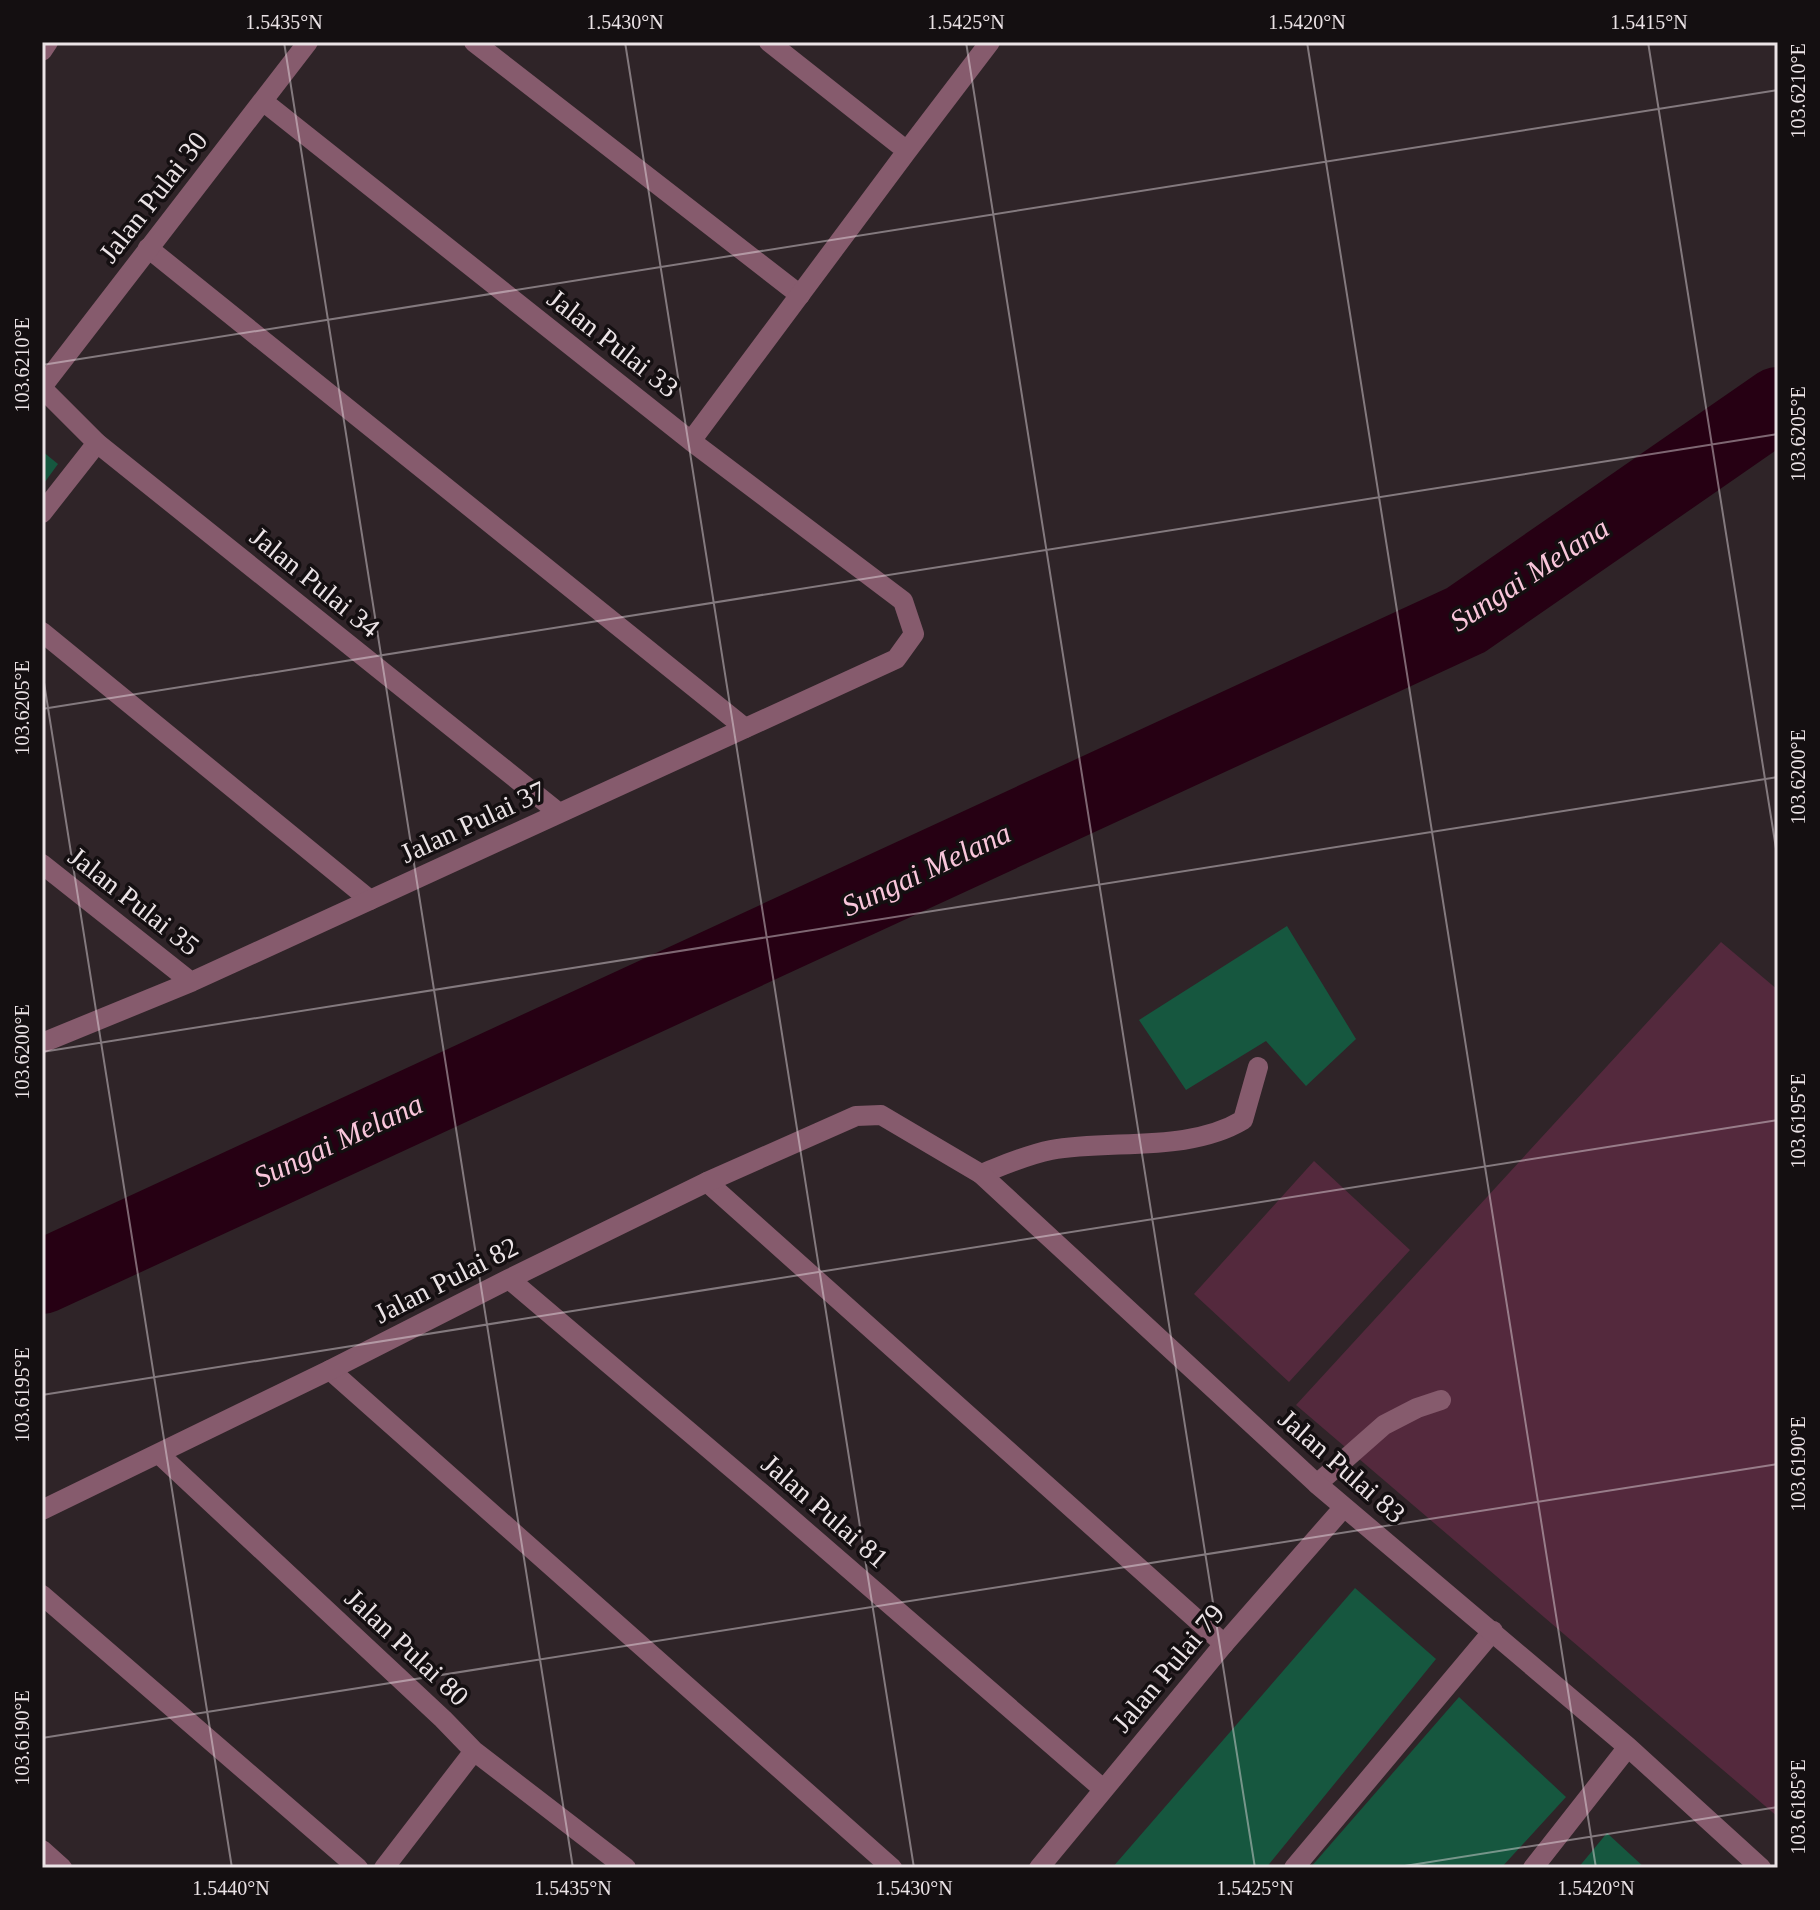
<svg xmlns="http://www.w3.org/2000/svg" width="1820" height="1910" font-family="Georgia,serif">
	<rect width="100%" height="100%" fill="#2f2428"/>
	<path fill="#54293d" d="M1721,942L1778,990V1817L1296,1405Z
		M1314,1161L1410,1250L1289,1382L1194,1294Z"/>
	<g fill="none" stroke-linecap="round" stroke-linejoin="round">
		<path stroke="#260013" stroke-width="74" d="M42,1277L1466,620L1778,404"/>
	</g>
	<path fill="#16573f" d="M42,451L58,464L42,486Z
		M1287,926L1356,1039L1306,1086L1266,1041L1186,1090L1139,1020Z
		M1355,1588L1436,1659L1266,1868H1112Z
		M1459,1697L1566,1797L1501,1868H1310Z
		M1607,1833L1645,1868H1578Z"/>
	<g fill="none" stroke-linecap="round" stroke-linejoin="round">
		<path stroke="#865b6d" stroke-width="20" d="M474,42L800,295
			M42,51L48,42
			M148,248L745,728
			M42,513L97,443
			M42,632L370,900
			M981,1174C1004,1165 1026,1155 1051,1150C1112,1139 1188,1153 1243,1120L1258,1067
			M707,1182L1224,1644
			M330,1370L892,1868
			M1317,1484L1384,1425L1417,1408L1441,1400
			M42,1595L358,1868
			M1294,1868L1493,1631"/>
		<path stroke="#865b6d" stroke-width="20" d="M769,42L907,151
			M42,387L308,42
			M42,388L97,443L559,813
			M691,441L907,151L990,42
			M42,864L191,982
			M42,1043L191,982L896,659L914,634L903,601L691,441L264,102
			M509,1279L766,1497L1103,1789
			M159,1454L443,1719L474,1751L626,1868
			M42,1510L330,1370L509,1279L707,1182L856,1116L881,1115L981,1174L1317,1484L1628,1747L1761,1868
			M42,1850L62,1868
			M384,1868L474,1751
			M1039,1868L1224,1644L1344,1507
			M1533,1868L1628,1747"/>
	</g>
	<path fill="none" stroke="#ebe3e6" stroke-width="2" stroke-opacity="0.45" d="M284,42L573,1868M625,42L914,1868M966,42L1255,1868M1307,42L1596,1868M1648,42L1778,861M42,365L1778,90M42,670L232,1868M42,709L1778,434M42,1052L1778,777M42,1395L1778,1120M42,1738L1778,1464M1392,1868L1778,1807"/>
	<g text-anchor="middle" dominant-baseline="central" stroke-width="7" stroke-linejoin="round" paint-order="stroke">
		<g font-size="28" fill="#ebe3e6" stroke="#140f11">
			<text transform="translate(153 197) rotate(-52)">Jalan Pulai 30</text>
			<text transform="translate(613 343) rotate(38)">Jalan Pulai 33</text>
			<text transform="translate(315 582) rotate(39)">Jalan Pulai 34</text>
			<text transform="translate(473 822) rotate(-25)">Jalan Pulai 37</text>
			<text transform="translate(134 901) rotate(38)">Jalan Pulai 35</text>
			<text transform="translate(446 1280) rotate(-27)">Jalan Pulai 82</text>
			<text transform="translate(1342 1466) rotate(41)">Jalan Pulai 83</text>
			<text transform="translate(825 1511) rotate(41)">Jalan Pulai 81</text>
			<text transform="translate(407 1647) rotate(43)">Jalan Pulai 80</text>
			<text transform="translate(1168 1668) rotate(-50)">Jalan Pulai 79</text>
		</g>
		<g font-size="30" font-style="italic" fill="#f9c6db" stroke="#140f11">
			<text transform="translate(1529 574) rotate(-33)">Sungai Melana</text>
			<text transform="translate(926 869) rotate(-25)">Sungai Melana</text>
			<text transform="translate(338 1140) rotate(-25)">Sungai Melana</text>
		</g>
	</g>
	<rect width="1820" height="1910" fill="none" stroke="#140f11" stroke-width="88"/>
	<rect x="44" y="44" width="1732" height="1822" fill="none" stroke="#ebe3e6" stroke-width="3"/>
	<g font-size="20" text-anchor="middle" fill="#ebe3e6">
		<text x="284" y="29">1.5435°N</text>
		<text x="625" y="29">1.5430°N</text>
		<text x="966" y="29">1.5425°N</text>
		<text x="1307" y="29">1.5420°N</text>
		<text x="1649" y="29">1.5415°N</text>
		<text transform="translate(1798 91) rotate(-90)" y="7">103.6210°E</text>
		<text transform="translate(22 365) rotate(-90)" y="7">103.6210°E</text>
		<text transform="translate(1798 434) rotate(-90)" y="7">103.6205°E</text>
		<text transform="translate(22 708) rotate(-90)" y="7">103.6205°E</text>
		<text transform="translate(1798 777) rotate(-90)" y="7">103.6200°E</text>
		<text transform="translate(22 1052) rotate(-90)" y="7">103.6200°E</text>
		<text transform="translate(1798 1121) rotate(-90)" y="7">103.6195°E</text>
		<text transform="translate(22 1395) rotate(-90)" y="7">103.6195°E</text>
		<text transform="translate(1798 1464) rotate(-90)" y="7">103.6190°E</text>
		<text transform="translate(22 1738) rotate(-90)" y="7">103.6190°E</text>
		<text transform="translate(1798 1807) rotate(-90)" y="7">103.6185°E</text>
		<text x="231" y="1895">1.5440°N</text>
		<text x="573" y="1895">1.5435°N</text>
		<text x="914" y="1895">1.5430°N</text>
		<text x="1255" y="1895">1.5425°N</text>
		<text x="1596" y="1895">1.5420°N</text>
	</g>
</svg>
